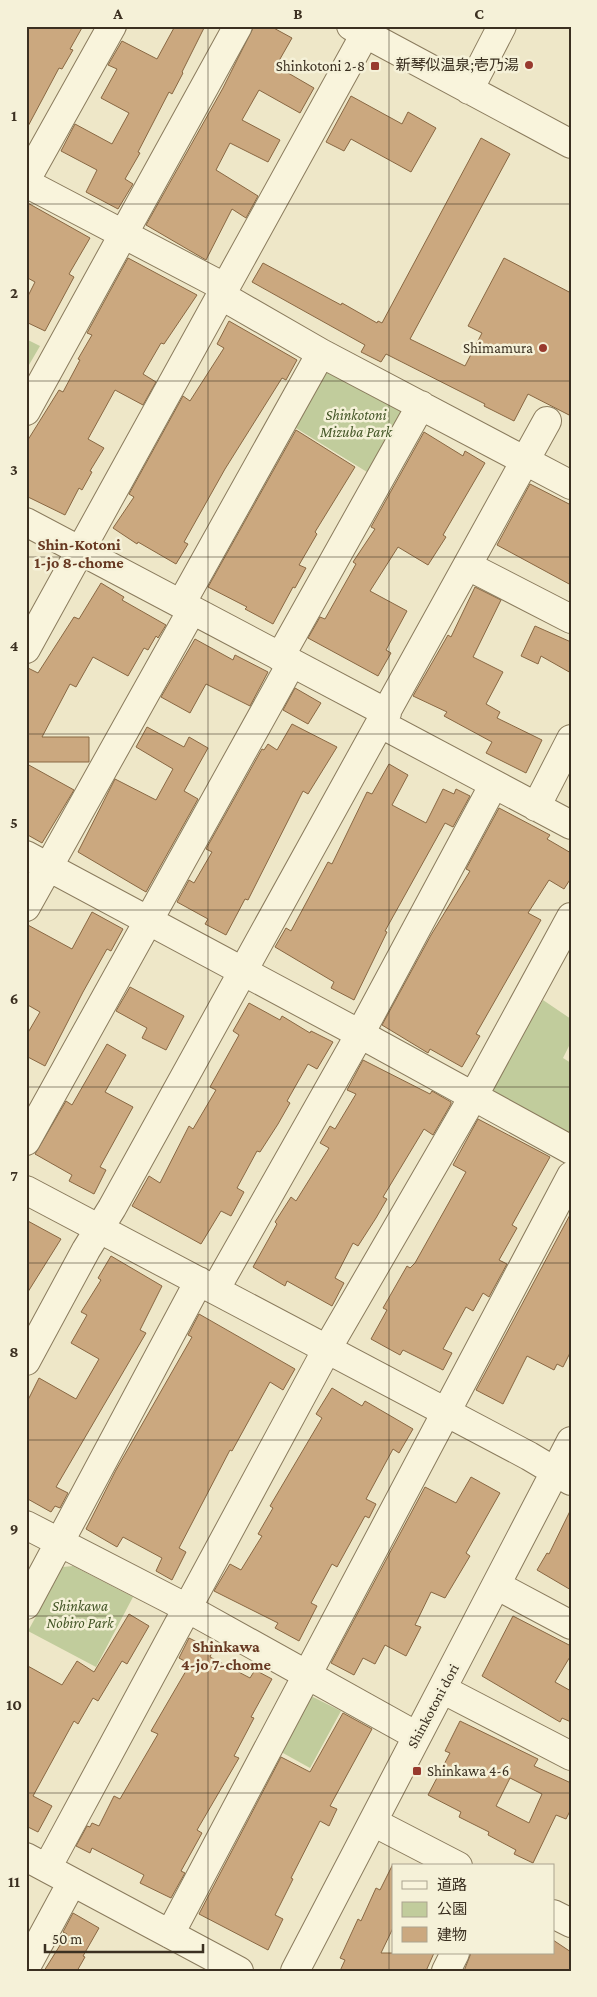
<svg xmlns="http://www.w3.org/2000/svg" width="597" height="1997" font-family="'Crimson Pro','Noto Sans JP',serif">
	<rect width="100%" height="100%" fill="#eee7c8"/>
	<path fill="#c1cc9c" d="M26,339L40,346L26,370Z
		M332,372L398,406L403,419L367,472L291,425L319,375Z
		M543,1000L571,1019V1042L563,1058L571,1063V1135L495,1095L493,1085Z
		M73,1566L133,1597L96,1667L28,1631L63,1567Z
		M303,1692L341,1711L310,1768L274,1748Z"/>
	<path fill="#cba87f" stroke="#896843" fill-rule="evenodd" d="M26,26H83L70,49L73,50L62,69L59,68L26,130Z
		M175,26H205L182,72L183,73L172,94L169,92L138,152L140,153L125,179L133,184L118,209L86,192L97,170L61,151L75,124L112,144L129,113L101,98L117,69L108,65L122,41L157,59Z
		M254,26H270L292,38L276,66L314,88L300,113L259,90L242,120L280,140L268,162L230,143L216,170L258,196L246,218L232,209L206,260L146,225L223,88Z
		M351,96L402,124L408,112L436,128L411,172L351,139L344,151L326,142Z
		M481,138L510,154L410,339L465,366L482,333L468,326L504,258L571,293V416L528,394L514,421L484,406L485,404L386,354L381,362L361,352L365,345L252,282L263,263L341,305L342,303L377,323L378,321L382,323Z
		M26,202L90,238L69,274L74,277L45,331L26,322V300L35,282L26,277Z
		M128,258L197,295L164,344L161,343L143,374L156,382L143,405L115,390L88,439L104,448L90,471L92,472L82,490L79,488L65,515L26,496V443L59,390L63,392L80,360L78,359L92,335L87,333Z
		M229,321L297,360L286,380L282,378L225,469L184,542L188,544L176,564L138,542L137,544L113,528L134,497L129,494L183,396L190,401L224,348L217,344Z
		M296,430L355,467L315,532L317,534L299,565L306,568L295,588L293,587L273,624L245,609L247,607L208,587Z
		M424,432L463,456L465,451L485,463L443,535L446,537L428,565L398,547L370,591L407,611L386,650L391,653L378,676L308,638L320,617L325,619L356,564L353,562L375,529L371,527Z
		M530,484L571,505V585L497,545Z
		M101,583L124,597L122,600L166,625L158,638L156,636L148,650L144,648L128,676L93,657L76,687L70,684L42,737H89V762H28L27,764L74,790L42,843L26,834V667L38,673L74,617L79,619Z
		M475,587L501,600L473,657L503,672L486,704L500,712L497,718L542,740L526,773L486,753L492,742L444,716L447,712L413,696L448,635L451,637Z
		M535,626L571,642V673L541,656L538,664L521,656Z
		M195,639L233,660L235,655L268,672L250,706L206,684L190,713L161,697Z
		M295,688L321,703L308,724L283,710Z
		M292,724L337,747L308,794L303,791L248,900L245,899L226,935L205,924L208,919L177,902L189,880L194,883L212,852L206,849L262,749L264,750L268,744L277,750Z
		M147,727L184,747L189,737L208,748L184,791L198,799L146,892L78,852L115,779L156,800L173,769L136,747Z
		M389,764L408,775L392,805L426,823L443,789L454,794L456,789L470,796L453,827L445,823L385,931L387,932L354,1000L331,988L334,982L275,947L286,928L291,931L328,862L332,864L367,792L372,794Z
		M499,808L550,835L547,839L571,853V878L564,889L549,880L528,913L541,920L476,1034L480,1036L462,1067L430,1049L428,1053L382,1025L431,935L470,871L466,869Z
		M92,912L123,929L111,951L107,949L83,992L45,1066L26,1056V1036L40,1012L26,1004V924L72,949Z
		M130,987L184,1016L166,1050L142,1038L147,1028L116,1011Z
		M249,1003L280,1020L282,1016L310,1033L311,1031L333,1042L317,1069L308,1064L287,1101L290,1103L278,1124L260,1152L257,1151L237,1188L244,1192L231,1216L221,1211L201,1244L132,1206L149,1176L160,1183L189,1126L193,1129L216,1090L210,1087L239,1035L233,1031Z
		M107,1044L126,1055L105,1092L133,1107L100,1167L106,1170L94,1194L69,1181L72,1175L35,1154L66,1101L72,1105Z
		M363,1060L430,1094L432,1091L451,1102V1104L433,1135L424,1129L383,1197L387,1199L376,1218L358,1246L353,1243L335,1278L344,1283L332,1306L287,1281L285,1286L253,1267L277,1224L275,1222L291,1197L296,1201L329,1148L320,1143L330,1126L335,1129L356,1094L347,1090Z
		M478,1119L550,1157L512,1225L517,1228L499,1260L507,1264L489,1297L483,1293L473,1311L466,1307L443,1349L452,1353L443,1370L403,1350L400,1355L371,1339L387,1310L383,1308L407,1266L410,1268L415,1263L466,1172L453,1165Z
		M571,1213V1351L563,1367L557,1364L554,1370L527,1356L503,1404L476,1390Z
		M26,1220L61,1239L26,1295Z
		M111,1256L162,1286L140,1330L146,1333L56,1487L68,1493L60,1508L55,1506L51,1512L26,1498V1404L39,1378L76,1399L99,1359L71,1343L87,1315L81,1312L101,1280L98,1278Z
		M199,1314L295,1369L283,1390L270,1382L232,1451L230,1450L179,1548L186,1552L172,1580L156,1571L162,1558L123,1537L117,1547L86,1529L116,1470L192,1337L188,1335Z
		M332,1388L362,1406L365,1401L413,1429L399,1453L393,1449L366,1499L376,1504L369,1518L365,1516L337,1567L332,1564L311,1603L317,1606L299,1641L275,1628L278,1623L214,1591L230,1564L241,1570L262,1536L258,1534L273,1508L270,1506L322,1418L316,1414Z
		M471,1477L500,1493L466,1553L470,1556L445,1598L431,1592L415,1625L421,1627L406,1656L385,1645L375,1664L363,1658L354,1675L331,1663L425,1487L456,1503Z
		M571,1509V1590L537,1570L547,1553L549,1554Z
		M129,1614L149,1626L127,1664L122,1661L98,1701L93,1698L78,1724L74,1721L33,1796L52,1806L38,1832L26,1826V1665L62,1685L77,1661L94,1672Z
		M513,1616L571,1646V1655L555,1682L571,1691V1722L562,1718L560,1722L482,1676Z
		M189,1638L213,1650L210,1657L250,1678L255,1670L272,1679L251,1717L254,1718L234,1756L239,1758L197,1830L202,1833L181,1871L185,1873L171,1898L140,1883L144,1875L92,1848L90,1853L76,1846L87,1826L90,1827L92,1823L99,1826L114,1796L120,1799L158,1734L151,1731L190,1664L179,1658Z
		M343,1713L372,1729L330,1806L337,1809L329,1826L320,1821L291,1878L293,1879L275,1915L283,1919L268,1950L199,1914L281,1757L310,1772Z
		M460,1721L538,1759L534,1766L571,1783V1809L566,1819L556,1815L533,1863L514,1854L516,1850L488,1835L489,1832L459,1817L461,1812L428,1795L450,1753L445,1751ZM510,1778L542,1794L529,1823L496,1806Z
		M393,1864V1928L381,1953H434L426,1971H340L345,1960L340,1958L358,1919L361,1921L376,1888L380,1890Z
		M73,1913L99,1928L83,1956L85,1957L77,1971H44L67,1934L63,1932Z
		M553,1940L571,1952V1971H464L471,1953H553Z"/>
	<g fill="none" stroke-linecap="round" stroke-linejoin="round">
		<g stroke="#8a7b5d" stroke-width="30">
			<path id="minor" d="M351,26L571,144
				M469,90L502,26
				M26,180L112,26
				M26,183L226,288
				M222,296L321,353L571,485
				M26,411L238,26
				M26,522L387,713
				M468,566L571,619
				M181,604L321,353
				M26,649L365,34
				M280,657L421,405
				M381,724L571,825
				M536,807L571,739
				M26,855L360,1034L571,1150
				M26,907L192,610
				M26,1141L291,664
				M26,1190L529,1456L571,1481
				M215,1290L360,1034L494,784
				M26,1361L86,1250L112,1208L547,421
				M26,1525L187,1608L417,1736
				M496,1585L571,1625
				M26,1605L199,1281
				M442,1689L571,1756
				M373,1822L458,1866
				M26,1857L239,1971
				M47,1868L327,1349L473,1097L571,917
				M553,1914L571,1923
				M170,1934L571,1176
				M26,1967L72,1882
				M295,1971L571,1441
				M446,1971L455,1953"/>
		</g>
		<use href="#minor" stroke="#f9f4dc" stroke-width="28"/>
	</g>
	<path fill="none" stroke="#3b3021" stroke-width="1" stroke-opacity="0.55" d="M208,26V1971M389,26V1971M26,204H571M26,381H571M26,557H571M26,734H571M26,910H571M26,1087H571M26,1263H571M26,1440H571M26,1616H571M26,1793H571"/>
	<g fill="#983a2e" stroke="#f5f1d8" stroke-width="2">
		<circle cx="529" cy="65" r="5"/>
		<rect x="370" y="61" width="10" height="10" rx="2.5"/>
		<circle cx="543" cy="348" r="5"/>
		<rect x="412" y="1766" width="10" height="10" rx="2.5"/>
	</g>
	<g text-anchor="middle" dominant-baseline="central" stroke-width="5" stroke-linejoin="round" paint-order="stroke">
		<g font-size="15" fill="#3b3021" stroke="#f5f1d8" text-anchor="end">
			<text x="519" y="65">新琴似温泉;壱乃湯</text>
			<text x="365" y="66">Shinkotoni 2-8</text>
			<text x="533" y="348">Shimamura</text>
			<text x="427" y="1771" text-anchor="start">Shinkawa 4-6</text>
		</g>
		<g font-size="15" font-style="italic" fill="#455728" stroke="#f5f1d8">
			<text x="356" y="415">Shinkotoni<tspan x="356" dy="17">Mizuba Park</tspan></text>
			<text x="80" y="1606">Shinkawa<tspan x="80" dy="17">Nobiro Park</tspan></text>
		</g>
		<g font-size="15" fill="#3b3021" stroke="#f5f1d8">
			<text transform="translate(433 1706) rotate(-62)">Shinkotoni dori</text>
		</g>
		<g font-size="16" font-weight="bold" fill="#673821" stroke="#f5f1d8">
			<text x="79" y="544">Shin-Kotoni<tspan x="79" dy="18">1-jo 8-chome</tspan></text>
			<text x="226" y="1646">Shinkawa<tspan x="226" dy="18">4-jo 7-chome</tspan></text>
		</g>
	</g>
	<rect width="597" height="1997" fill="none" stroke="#f5f1d8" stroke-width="55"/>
	<rect x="392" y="1864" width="162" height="90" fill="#f5f1d8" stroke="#aba48f"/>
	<rect x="402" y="1881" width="25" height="8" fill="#f9f4dc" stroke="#aba48f"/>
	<text x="437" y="1890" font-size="15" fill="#3b3021">道路</text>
	<rect x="402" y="1902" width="25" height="15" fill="#c1cc9c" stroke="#aba48f"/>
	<text x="437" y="1914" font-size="15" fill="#3b3021">公園</text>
	<rect x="402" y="1927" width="25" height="15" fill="#cba87f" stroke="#aba48f"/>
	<text x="437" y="1940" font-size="15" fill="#3b3021">建物</text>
	<path d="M45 1944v8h158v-8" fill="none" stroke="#3b3021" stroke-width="2.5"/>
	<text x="52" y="1944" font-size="15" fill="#3b3021" stroke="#f5f1d8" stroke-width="4" paint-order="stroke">50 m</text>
	<rect x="28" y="28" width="542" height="1942" fill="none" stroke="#3b3021" stroke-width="2"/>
	<g font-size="16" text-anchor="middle" font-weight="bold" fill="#3b3021">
		<text x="118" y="19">A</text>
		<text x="298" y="19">B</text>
		<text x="479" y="19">C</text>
		<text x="14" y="121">1</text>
		<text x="14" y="298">2</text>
		<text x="14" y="475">3</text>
		<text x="14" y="651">4</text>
		<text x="14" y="828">5</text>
		<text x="14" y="1004">6</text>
		<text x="14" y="1181">7</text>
		<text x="14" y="1357">8</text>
		<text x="14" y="1534">9</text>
		<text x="14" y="1710">10</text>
		<text x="14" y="1887">11</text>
	</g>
</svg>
